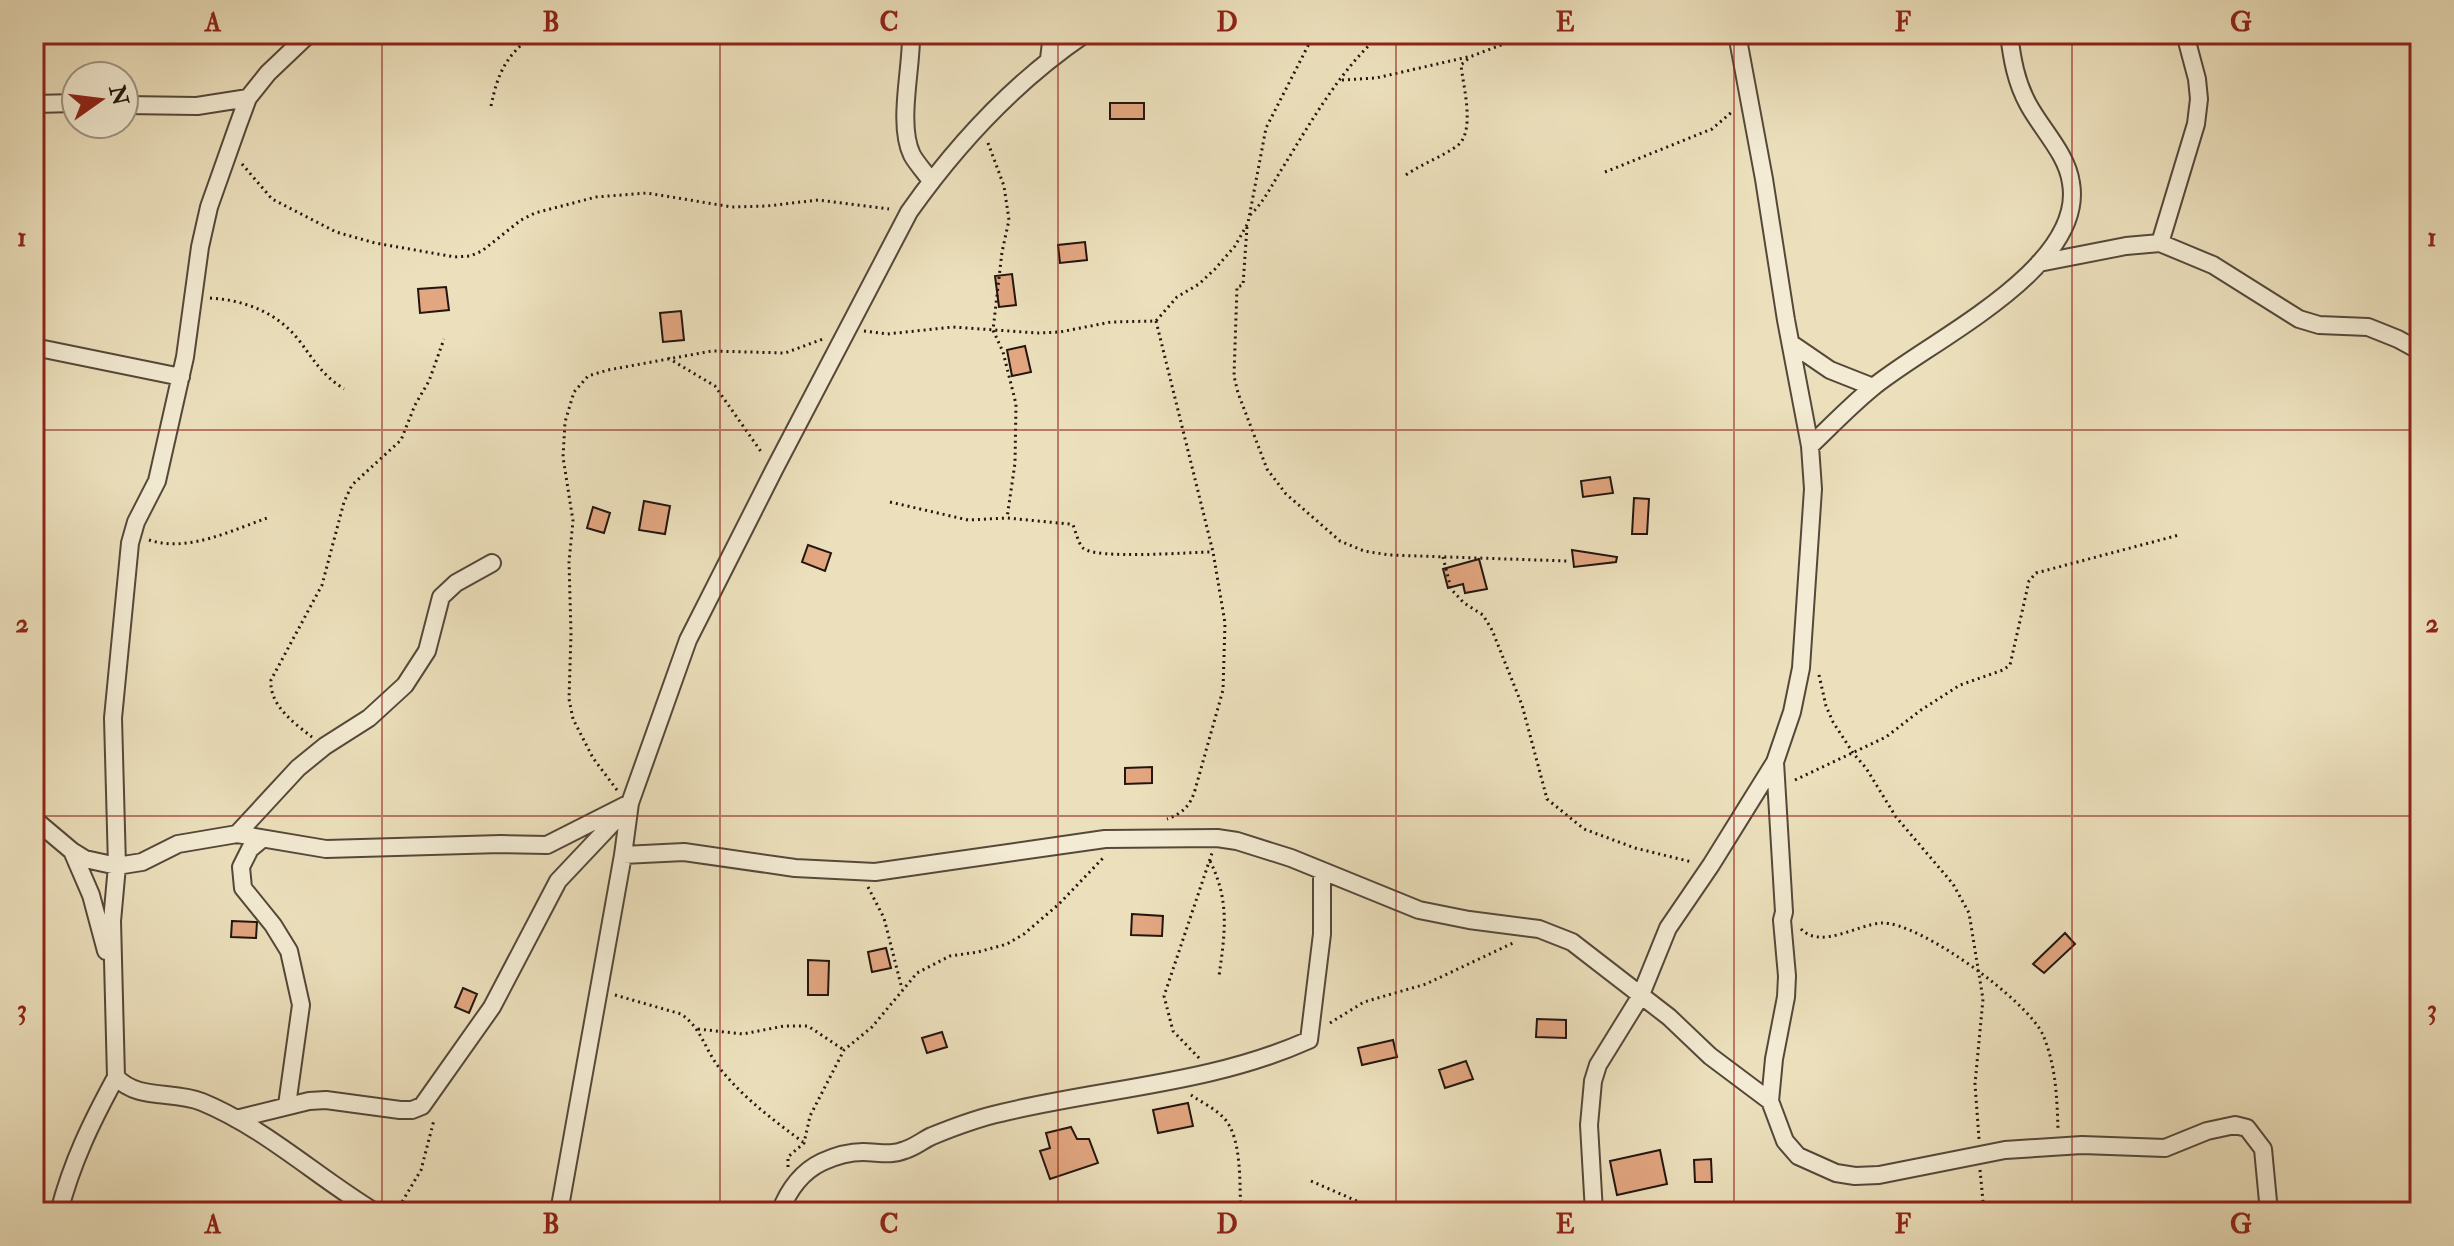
<svg xmlns="http://www.w3.org/2000/svg" width="2454" height="1246" font-family="'IM FELL Double Pica',serif">
	<rect width="100%" height="100%" fill="#ece0bc"/>
	<filter id="stains"><feTurbulence type="fractalNoise" baseFrequency=".0025" numOctaves="4"/><feColorMatrix values="0 0 0 0 .2 0 0 0 0 .09 0 0 0 0 .02 0 0 0 .5 -.17"/></filter>
	<radialGradient id="worn" r=".72"><stop offset=".6" stop-color="#630" stop-opacity="0"/><stop offset="1" stop-color="#630" stop-opacity=".3"/></radialGradient>
	<path fill="#e2a680" stroke="#23150f" stroke-width="2" d="M1110,103H1144V119H1110Z
		M1085,242L1087,260L1060,263L1058,245Z
		M1012,274L1016,305L999,307L995,276Z
		M446,287L449,310L420,313L418,289Z
		M681,311L684,340L663,342L660,313Z
		M1025,346L1031,372L1012,376L1007,350Z
		M1610,477L1613,493L1583,497L1581,481Z
		M1634,498L1649,499L1647,534H1632Z
		M644,501L670,506L665,534L639,530Z
		M593,507L610,513L604,533L587,528Z
		M808,545L831,553L825,571L802,562Z
		M1572,550L1617,557L1616,562L1574,567Z
		M1479,559L1487,589L1465,593L1463,584L1448,588L1443,569Z
		M1152,767V783L1125,784V768Z
		M1132,914L1163,916L1162,936L1131,935Z
		M232,921L257,922L256,938L231,937Z
		M2065,933L2075,944L2044,973L2033,964Z
		M886,948L891,968L872,972L868,952Z
		M808,960L829,961L828,995H808Z
		M463,988L477,994L469,1013L455,1007Z
		M1537,1019L1566,1020V1038L1536,1037Z
		M942,1032L947,1047L927,1053L922,1038Z
		M1393,1040L1397,1057L1362,1065L1358,1048Z
		M1466,1061L1473,1079L1445,1088L1439,1070Z
		M1188,1103L1193,1126L1158,1133L1153,1110Z
		M1071,1127L1077,1139H1089L1098,1163L1050,1179L1040,1151L1050,1148L1046,1133Z
		M1660,1150L1667,1184L1617,1195L1610,1161Z
		M1711,1159L1712,1182H1695L1694,1160Z"/>
	<g fill="none" stroke-linecap="round" stroke-linejoin="round">
		<g stroke="#55483a" stroke-width="20">
			<path id="street" d="M309,34L268,73L248,98L238,125L209,207L200,247L185,357L157,481L136,522L130,543L113,718L117,866L112,921L116,1077C138,1101 173,1090 202,1102C265,1128 317,1177 375,1212
				M911,34C912,68 897,124 912,155C917,164 925,172 931,181
				M1049,59L1052,34
				M34,104L76,103
				M124,105L197,106L248,98
				M2160,243L2196,124L2199,99L2197,79L2185,34
				M2039,263L2126,246L2160,243L2213,265L2299,319L2319,325L2368,327L2398,339L2420,351
				M1792,344L1830,370L1873,387
				M34,347L181,377
				M1810,446C1830,427 1850,406 1872,388C1927,342 2086,269 2071,183C2067,154 2042,130 2028,104C2016,82 2012,59 2009,34
				M1775,762L1784,912L1782,920L1787,976L1786,997L1774,1059L1770,1101L1785,1141L1798,1156L1836,1173L1855,1176L1879,1175L2005,1150L2082,1145L2165,1148L2207,1131L2235,1125L2247,1128L2263,1149L2269,1212
				M34,819L72,851L85,859L117,866L142,862L178,844L237,834L326,849L501,844L547,845L630,803
				M237,834L298,768L325,746L369,718L405,685L427,651L441,597L456,583L492,563
				M262,839L250,849L241,867L243,888L273,925L289,951L301,1005L287,1105
				M72,851L91,895L106,951
				M623,855L684,852L795,868L875,872L1105,839L1217,838L1237,841L1291,858L1419,910L1469,920L1539,929L1572,942L1669,1017L1710,1056L1770,1101
				M236,1119L309,1101L326,1100L400,1110H412L422,1106L492,1007L558,881L624,811
				M59,1212C72,1162 91,1123 116,1077
				M559,1212L623,855L630,803L688,640L775,468L909,212C957,144 1016,81 1085,34
				M780,1212C788,1191 801,1172 822,1162C835,1156 849,1152 863,1152C878,1152 891,1156 905,1150C915,1147 923,1140 932,1136C954,1127 978,1118 1001,1113C1104,1088 1211,1084 1309,1040L1322,934V872
				M1594,1212L1589,1125L1593,1081L1598,1065L1640,997L1668,928L1711,865L1775,762L1792,712L1801,668L1813,489L1810,446L1786,320L1764,179L1737,34"/>
		</g>
		<path stroke="#23150f" stroke-width="3" stroke-dasharray="2 4" stroke-linecap="butt" d="M1342,80L1376,78L1472,56L1530,34
			M491,106C498,72 506,56 534,34
			M988,143L1004,186L1009,220L1002,252L993,330L1003,352L1016,404L1015,463L1007,518
			M242,164L272,199L336,232L375,243L455,257L470,256L482,251L521,220L535,213L596,197L647,193L732,207L767,206L818,200L889,209
			M1605,172L1712,129L1733,111
			M1406,175C1423,163 1442,157 1457,146C1476,132 1463,86 1461,65L1469,58
			M1250,215C1266,200 1273,182 1285,164C1310,123 1345,63 1382,34
			M1247,227L1243,285L1237,287L1234,376L1238,393L1267,469L1286,494L1324,527L1340,541L1364,551L1389,555L1567,561
			M210,298C244,300 276,312 298,339C314,360 321,374 344,389
			M1156,321L1213,552L1225,623L1223,690L1195,790C1190,806 1183,813 1167,819
			M864,331L887,334L953,327L1037,333L1060,332L1111,322L1156,321L1177,297L1199,284L1215,269L1235,246L1248,223L1266,128L1314,34
			M668,358L715,386L762,453
			M890,502L968,520L1007,518L1069,524L1073,525C1076,532 1078,543 1083,548C1096,560 1190,552 1213,552
			M149,540C188,553 232,530 270,517
			M1443,557L1451,589L1464,603L1483,615L1492,630L1522,705L1547,799L1584,829L1635,848L1692,862
			M1819,675L1826,706L1833,722L1853,753L1866,768L1896,817L1953,884L1969,913L1983,999L1975,1084L1979,1139
			M312,737C294,723 269,705 271,680L322,585L344,502L352,485L401,440L415,405L429,381L444,339
			M1795,780L1886,737L1921,710L1960,685L2003,670L2010,665L2029,581L2036,573L2179,535
			M617,790L593,758L573,719L569,699L571,633L569,562L573,521L563,457L565,422L574,392L588,376L608,370L712,351L785,353L823,339
			M1210,861C1230,901 1225,933 1219,976
			M868,887L884,918L902,989
			M1801,929C1821,950 1858,924 1882,923C1920,922 2028,1001 2043,1035C2056,1066 2057,1097 2058,1130
			M615,995L681,1014C702,1028 705,1051 721,1070C745,1099 773,1120 803,1142
			M1330,1023L1364,1002L1426,984L1513,943
			M698,1029L743,1034L784,1026H808L844,1050
			M1199,1058L1173,1031L1164,996L1212,853
			M1191,1095C1201,1102 1214,1108 1223,1117C1243,1137 1239,1186 1241,1212
			M788,1167V1157L804,1143L810,1116L844,1050L872,1027L917,973L950,956L978,952L1007,944L1024,934L1059,904L1103,858
			M1980,1170L1984,1212
			M1311,1181L1382,1212
			M396,1212L421,1170L434,1120
			M1468,1212L1535,1205L1573,1212"/>
		<use href="#street" stroke="#f3ebd3" stroke-width="16"/>
	</g>
	<path fill="none" stroke="#8f2418" stroke-width="2" stroke-opacity="0.55" d="M382,34V1212M720,34V1212M1058,34V1212M1396,34V1212M1734,34V1212M2072,34V1212M34,430H2420M34,816H2420"/>
	<rect width="2454" height="1246" fill="none" stroke="#ece0bc" stroke-width="88"/>
	<g transform="translate(100 100) rotate(76)"><circle r="38" fill="#f3ebd3" stroke="#a09585" stroke-width="2"/>
	<path d="M0-6L14 30L0 20L-14 30Z" fill="#8f2418"/>
	<text y="-12" font-size="22" font-weight="bold" text-anchor="middle" fill="#23150f">N</text>
	</g>
	<rect x="44" y="44" width="2366" height="1158" fill="none" stroke="#8f2418" stroke-width="3"/>
	<g font-size="26" text-anchor="middle" font-weight="bold" fill="#8f2418">
		<text x="213" y="31">A</text>
		<text x="551" y="31">B</text>
		<text x="889" y="31">C</text>
		<text x="1227" y="31">D</text>
		<text x="1565" y="31">E</text>
		<text x="1903" y="31">F</text>
		<text x="2241" y="31">G</text>
		<text x="22" y="246">1</text>
		<text x="2432" y="246">1</text>
		<text x="22" y="632">2</text>
		<text x="2432" y="632">2</text>
		<text x="22" y="1018">3</text>
		<text x="2432" y="1018">3</text>
		<text x="213" y="1233">A</text>
		<text x="551" y="1233">B</text>
		<text x="889" y="1233">C</text>
		<text x="1227" y="1233">D</text>
		<text x="1565" y="1233">E</text>
		<text x="1903" y="1233">F</text>
		<text x="2241" y="1233">G</text>
	</g>
	<rect width="100%" height="100%" filter="url(#stains)"/>
	<rect width="100%" height="100%" fill="url(#worn)"/>
</svg>
